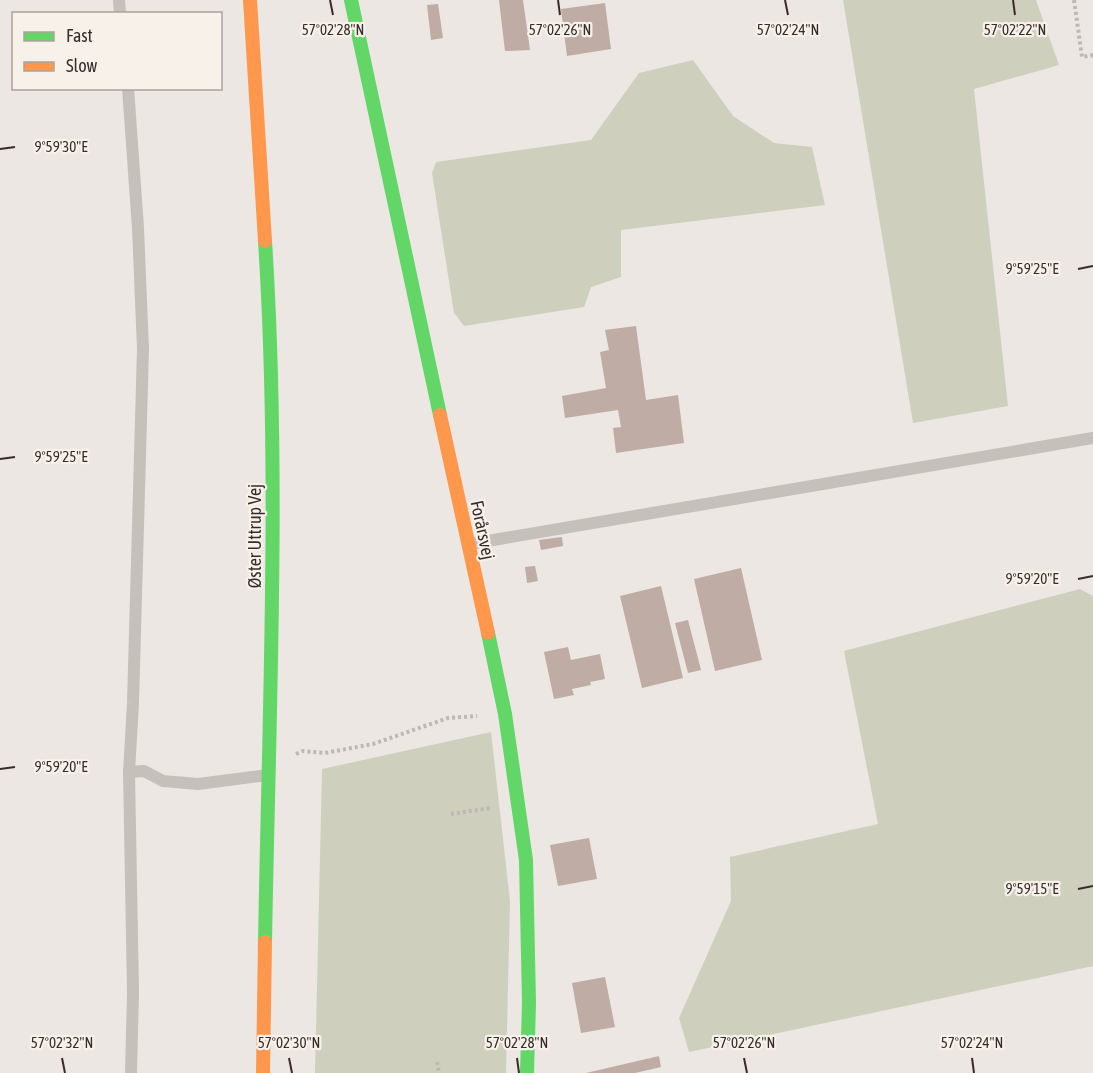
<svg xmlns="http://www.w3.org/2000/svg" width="1093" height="1073" font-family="'Asap Condensed',sans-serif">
	<rect width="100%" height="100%" fill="#ece7e2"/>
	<path fill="#ced0bd" d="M843,0H1036L1059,65L974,89L1008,406L913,423Z
		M693,60L733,116L774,143L812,147L825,205L621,230V277L591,287L584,307L464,326L454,313L432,173L436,162L591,140L639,73Z
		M1080,589L1093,596V966L689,1052L679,1018L731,901L730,857L878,824L844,651Z
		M491,732L510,901L506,1073H315L322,769Z"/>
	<path fill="#beaca5" d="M499,0H523L530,50L505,51Z
		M605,3L611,49L567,56L561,9Z
		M438,4L443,38L431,40L427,5Z
		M636,326L646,400L678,395L684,443L616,453L613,428L621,427L618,410L565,418L562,396L606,388L600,352L609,350L605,330Z
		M562,537L563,546L541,550L539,540Z
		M535,566L538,581L527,583L525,567Z
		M741,568L762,660L715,671L694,579Z
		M661,586L683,678L642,688L620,596Z
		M688,620L701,670L688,673L675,623Z
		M568,647L571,660L600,654L605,679L590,682L591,685L572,689L574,695L554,699L544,652Z
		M589,838L597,879L558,886L550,845Z
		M605,977L615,1027L581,1033L572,983Z
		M659,1056L661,1067L635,1073H586Z"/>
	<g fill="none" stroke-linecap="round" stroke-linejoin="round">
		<path stroke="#beb8b4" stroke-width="4" stroke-dasharray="3 3" stroke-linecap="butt" d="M1074,0L1082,57L1093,55
			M296,754L303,751L325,753L373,744L448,718L477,716
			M451,814L491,808
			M437,1062L439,1073"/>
		<path stroke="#c6c0bb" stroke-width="12" d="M119,0L120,14
			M128,88L138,228L143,349L133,703L129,772L133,993L131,1073
			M470,544L1093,438
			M129,772L144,771L163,781L198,784L268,775"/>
		<path stroke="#63d668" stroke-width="14" d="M351,0L440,415
			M265,241C280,474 269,708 265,942
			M488,633L505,714L526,860L529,1003L527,1073"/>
		<path stroke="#ff974d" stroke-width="14" d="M250,0L265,241
			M440,415L488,633
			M263,1073L265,942"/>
	</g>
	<path fill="none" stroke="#362d2a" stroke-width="2" d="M330,0L333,15M558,0L560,15M785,0L788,15M1013,0L1015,15M0,149L15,147M1078,269L1093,266M0,459L15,457M1078,579L1093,576M0,769L15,767M1078,889L1093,886M62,1058L65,1073M289,1058L292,1073M517,1058L519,1073M744,1058L747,1073M972,1058L974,1073"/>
	<g text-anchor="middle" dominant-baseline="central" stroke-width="4.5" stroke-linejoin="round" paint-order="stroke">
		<g font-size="18" fill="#362d2a" stroke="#f8f1ea">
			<text transform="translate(483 530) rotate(78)">Forårsvej</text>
			<text transform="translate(254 536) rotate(-90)">Øster Uttrup Vej</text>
		</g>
	</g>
	<g font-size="15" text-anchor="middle" fill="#362d2a" stroke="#f8f1ea" stroke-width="4.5" stroke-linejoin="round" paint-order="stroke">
		<text x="333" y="35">57°02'28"N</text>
		<text x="560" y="35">57°02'26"N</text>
		<text x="788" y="35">57°02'24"N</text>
		<text x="1015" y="35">57°02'22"N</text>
		<text x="61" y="152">9°59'30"E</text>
		<text x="1032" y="274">9°59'25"E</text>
		<text x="61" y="462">9°59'25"E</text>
		<text x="1032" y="584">9°59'20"E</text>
		<text x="61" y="772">9°59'20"E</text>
		<text x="1032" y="894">9°59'15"E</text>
		<text x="62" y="1048">57°02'32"N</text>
		<text x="289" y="1048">57°02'30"N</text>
		<text x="517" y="1048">57°02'28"N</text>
		<text x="744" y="1048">57°02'26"N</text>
		<text x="972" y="1048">57°02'24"N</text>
	</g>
	<rect x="12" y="12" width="210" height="78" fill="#f8f1ea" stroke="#aaa39d" stroke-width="1.5"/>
	<rect x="24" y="32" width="30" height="9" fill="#63d668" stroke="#aaa39d" stroke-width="1.5"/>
	<text x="66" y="42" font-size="18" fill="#362d2a">Fast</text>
	<rect x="24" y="62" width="30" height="9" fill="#ff974d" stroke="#aaa39d" stroke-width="1.5"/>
	<text x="66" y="72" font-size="18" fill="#362d2a">Slow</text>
</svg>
